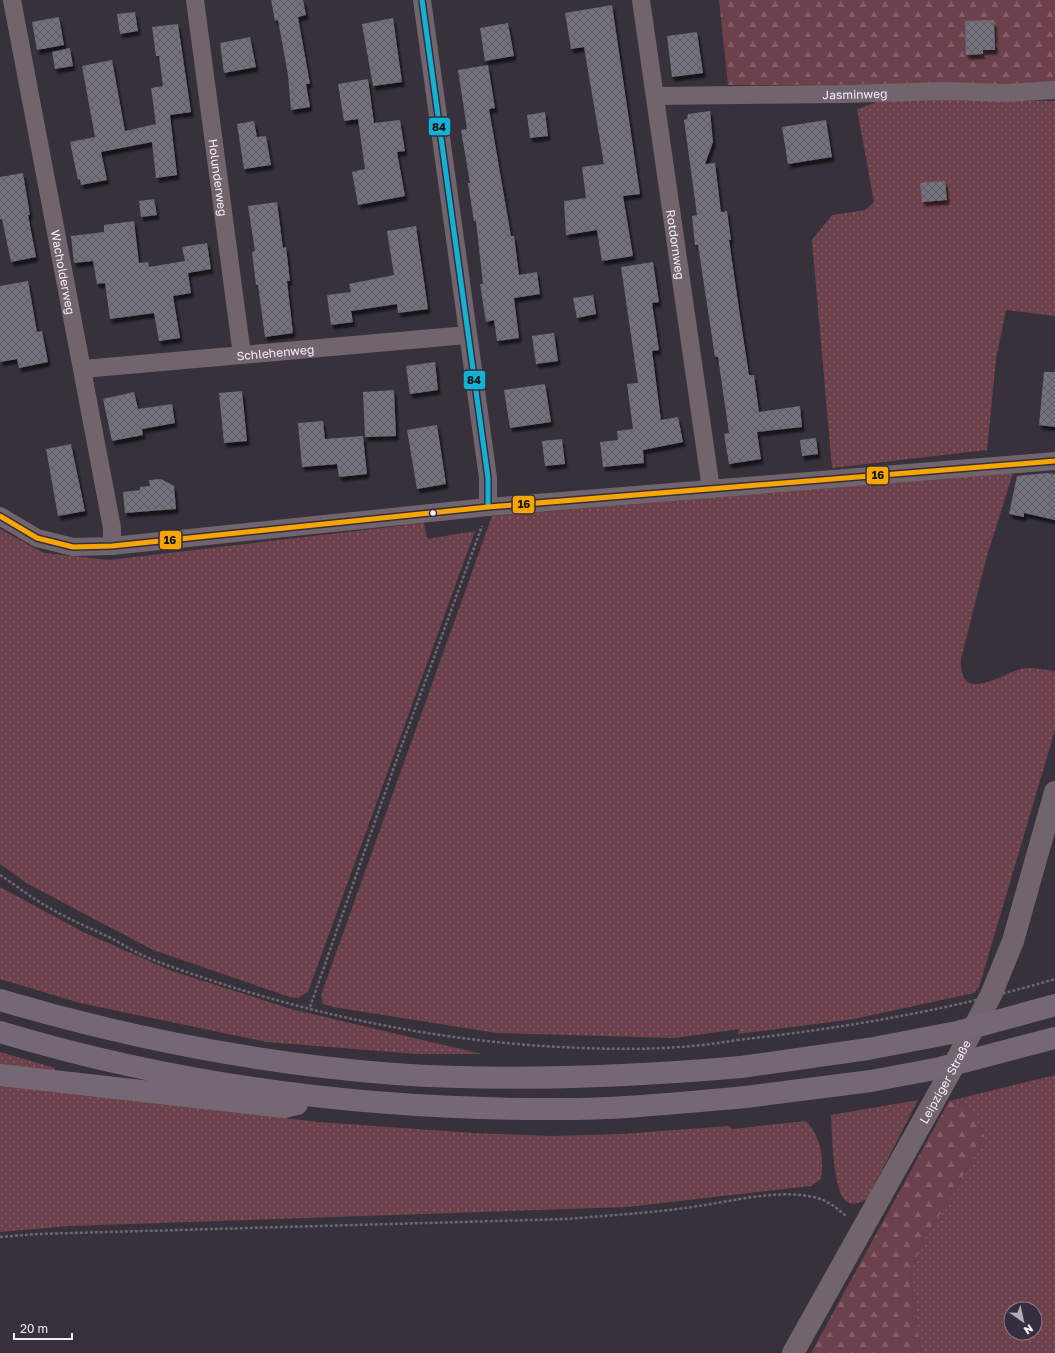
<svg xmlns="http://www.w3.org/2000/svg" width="1055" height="1353" font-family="'Golos Text',sans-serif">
	<defs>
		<pattern id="grass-dots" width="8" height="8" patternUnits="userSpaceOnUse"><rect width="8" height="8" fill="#6d414b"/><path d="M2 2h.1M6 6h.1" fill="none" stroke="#825d66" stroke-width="1.8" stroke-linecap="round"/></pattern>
		<pattern id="forest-firs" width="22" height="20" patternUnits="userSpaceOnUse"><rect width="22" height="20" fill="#6d414b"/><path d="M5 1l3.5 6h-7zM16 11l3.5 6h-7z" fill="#825d66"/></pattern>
		<pattern id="building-cross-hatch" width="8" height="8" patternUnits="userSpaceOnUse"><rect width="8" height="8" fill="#73727b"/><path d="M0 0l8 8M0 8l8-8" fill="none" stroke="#5e5c63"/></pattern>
		<filter id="shadow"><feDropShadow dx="2.5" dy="4.5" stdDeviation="1" flood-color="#0009"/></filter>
	</defs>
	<rect width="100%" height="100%" fill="#36313b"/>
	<path fill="url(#grass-dots)" fill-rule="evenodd" d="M891,97L1055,101V316L1006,310L996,359L987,450L832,468L812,240L832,215L866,210L874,202L857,109Z
		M1013,473L986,559L961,659C959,705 999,675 1021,669C1030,666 1045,670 1055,671V730L979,987L974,993L854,1019L738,1034L739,1029L675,1038L497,1033L333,1007L323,1004L321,995L492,516Z
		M424,523L427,539L475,531L308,992L298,998L290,997L153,950L28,884L0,864V529L44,553L109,560Z
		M0,887L83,932L172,971L291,1009L482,1054H417L267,1042L80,1003L0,979Z
		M0,1052L55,1068L54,1071L0,1065Z
		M1055,1075V1353H921L910,1272L922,1243L957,1186L985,1137L967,1105L949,1101ZM1011,1309H1035V1333H1011Z
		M0,1084L318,1122L473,1133L552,1136L622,1134L729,1126L732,1129L806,1121C821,1137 824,1158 821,1179L811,1186L627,1207L69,1226L0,1232Z
		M918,1100L867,1199C860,1203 850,1207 844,1199C833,1186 832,1134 831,1115Z"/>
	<path fill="url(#forest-firs)" d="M719,0H1055V84L728,85Z
		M949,1101L967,1105L985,1137L957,1186L922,1243L910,1272L921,1353H811Z"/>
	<path fill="url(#building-cross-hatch)" filter="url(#shadow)" d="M271,0H303L306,15L298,17L310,84H306L310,107L291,110L288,75L278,20L275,21Z
		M612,5L640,194L623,196L633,256L602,261L597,230L566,235L564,201L586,198L582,167L604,164L584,47L571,49L565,13Z
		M135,12L138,31L120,34L117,14Z
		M59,17L64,45L37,50L32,22Z
		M393,18L402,82L373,86L362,24Z
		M994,20L995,50H983V54L966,55L965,21Z
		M508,23L514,56L485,61L480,28Z
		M178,24L191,112L170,115L177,175L156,178L152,142L101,152L107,180L81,185L80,179L78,180L70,142L95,137L82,66L112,60L125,131L156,124L151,88L163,86L159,56H156L152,27Z
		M697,32L703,73L672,77L667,36Z
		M250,37L256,67L224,73L220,43Z
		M70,48L73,66L55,69L52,52Z
		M488,65L495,108L489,109L511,236H514L519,275L537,272L540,294L514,298L519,338L497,341L494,320L486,322L480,284H483L476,221H474L468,183H470L461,130L467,129L458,70Z
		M368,79L374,123L400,120L405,151L397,152L405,196L358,205L352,172L365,169L358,119L344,121L338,84Z
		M710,111L713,142L705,164L715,163L721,212L727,211L731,240H729L741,323L749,375H754L759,412L800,406L802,427L757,432L761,459L729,464L724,434L729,433L718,357H715L698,245H695L692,216L697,215L684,120L687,119L688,114Z
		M545,112L548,136L530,138L527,115Z
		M826,120L832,157L788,164L782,127Z
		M254,121L257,137L266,136L271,165L244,169L237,124Z
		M23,173L30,215H28L36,257L11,262L2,219H0V177Z
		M945,181L947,200L922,202L920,183Z
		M154,199L157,215L141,217L139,201Z
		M277,202L283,248L286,247L290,281H287L293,333L265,337L258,285H256L252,252L255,251L248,206Z
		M134,221L139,263L148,262L149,267L185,261L182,247L207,243L211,269L188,273L191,293L173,296L180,338L159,341L154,313L110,319L105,283L97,284L93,261L74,263L71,236L104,232V225Z
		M416,226L428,309L398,313L397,304L351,311L353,322L331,325L327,295L351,292L349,284L394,275L387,231Z
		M653,262L659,302L652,303L659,350L652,351L661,420L678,417L683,442L643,450L644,463L603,467L600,442L618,440L617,431L633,429L627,384L638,383L621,267Z
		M28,281L37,332L42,331L48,362L19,368L17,359L0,362V286Z
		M593,295L596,314L577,318L573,298Z
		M554,333L558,361L536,364L532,336Z
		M435,362L438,390L410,394L406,366Z
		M1044,372H1055V427L1039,425Z
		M545,384L551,422L510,428L504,390Z
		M394,390L396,436L365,437L363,392Z
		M242,391L247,441L224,443L219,393Z
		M134,392L138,409L172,404L175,423L142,429L143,435L112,441L103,399Z
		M323,421L325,439L363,436L367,474L339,477L337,464L302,467L298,423Z
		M437,425L446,484L417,489L407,430Z
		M816,438L818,454L802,456L800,440Z
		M562,439L565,464L545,466L542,441Z
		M71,444L85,511L58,516L46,449Z
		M1047,473L1055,474V520L1024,513V517L1009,514L1017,476Z
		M161,479L174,486L176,509L125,513L123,492L140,490V487L150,486L149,480Z"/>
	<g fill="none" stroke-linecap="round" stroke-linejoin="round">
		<path stroke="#6e666e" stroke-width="2.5" stroke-dasharray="3 2" stroke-linecap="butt" d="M0,875C16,885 31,898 48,907C68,919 90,928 111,938C125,946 140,955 156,961C293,1012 436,1043 583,1048C634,1050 687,1049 737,1040
			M310,1007L399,753L482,526
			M0,1237L37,1234L567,1219C611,1215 655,1213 698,1206C735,1201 776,1189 813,1197C827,1200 836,1207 847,1217"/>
		<g stroke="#71646d" stroke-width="18">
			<path id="s1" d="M12,0L112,528V546"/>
			<path id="s2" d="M195,0L242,355"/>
			<path d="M422,0L488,478V507"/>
			<path id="s3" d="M641,0L711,489"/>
			<path id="s4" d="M655,96L844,94L946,91L1007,93L1055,90"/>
			<path id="s5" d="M83,369L467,335"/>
			<path d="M0,516L37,538L73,547L112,546L488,507L1055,461"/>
		</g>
		<path stroke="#71646d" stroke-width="22" id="s6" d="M793,1353L948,1076L991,995L1013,941L1055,792"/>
		<path stroke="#766774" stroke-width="22" d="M0,1000C129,1038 261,1064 395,1074C511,1082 626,1077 741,1067
			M0,1032C177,1085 361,1109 546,1109C613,1110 679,1103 746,1097
			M0,1075L284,1107L297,1104"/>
		<path stroke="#6e666e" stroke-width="2.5" stroke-dasharray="3 2" stroke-linecap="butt" d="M737,1040C845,1028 951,1010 1055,979"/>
		<path stroke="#766774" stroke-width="22" d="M741,1067L868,1049L957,1032L1055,1005
			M746,1097L871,1081L940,1068L1055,1038"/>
		<g stroke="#362d3f" stroke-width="8">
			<path id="bus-1" d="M422,0L488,478V507"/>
		</g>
		<g stroke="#362d3f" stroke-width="8">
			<path id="bus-2" d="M0,516L37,538L73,547L112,546L488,507L1055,461"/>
		</g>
		<use href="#bus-1" stroke="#13b2d5" stroke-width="5"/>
		<use href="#bus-2" stroke="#f7a600" stroke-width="5"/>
	</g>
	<circle fill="#f4eefb" stroke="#362d3f" stroke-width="1.5" cx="433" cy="513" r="3.5"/>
	<g text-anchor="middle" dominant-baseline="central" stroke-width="4" stroke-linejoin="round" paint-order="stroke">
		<g font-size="12" fill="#f4eefb" stroke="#362d3f">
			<text stroke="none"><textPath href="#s4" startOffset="200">Jasminweg</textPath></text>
			<text stroke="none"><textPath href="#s2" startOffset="179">Holunderweg</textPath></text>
			<text stroke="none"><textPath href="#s3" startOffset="247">Rotdornweg</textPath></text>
			<text stroke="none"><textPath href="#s1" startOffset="277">Wacholderweg</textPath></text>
			<text stroke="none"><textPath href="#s5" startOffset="193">Schlehenweg</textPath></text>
			<text stroke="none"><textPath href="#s6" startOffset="311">Leipziger Straße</textPath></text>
		</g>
	</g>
	<g stroke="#362d3f" stroke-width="1.5">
		<rect x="428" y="117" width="23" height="19" rx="4" fill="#13b2d5"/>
		<rect x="463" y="370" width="23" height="20" rx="4" fill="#13b2d5"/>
		<rect x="866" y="466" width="23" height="19" rx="4" fill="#f7a600"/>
		<rect x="512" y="495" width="23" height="19" rx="4" fill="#f7a600"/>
		<rect x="159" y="530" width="23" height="20" rx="4" fill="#f7a600"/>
	</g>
	<g font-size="11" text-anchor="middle" font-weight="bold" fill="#111">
		<text x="439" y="131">84</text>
		<text x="474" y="384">84</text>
		<text x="878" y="479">16</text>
		<text x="524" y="508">16</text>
		<text x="170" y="544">16</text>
	</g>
	<g transform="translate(1023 1321) rotate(146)"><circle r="19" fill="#362d3f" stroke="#827a8a"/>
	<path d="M0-3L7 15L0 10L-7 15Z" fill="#b2acb8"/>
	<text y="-6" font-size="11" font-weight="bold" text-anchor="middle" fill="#f4eefb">N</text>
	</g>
	<path d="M14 1333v6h58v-6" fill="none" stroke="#f4eefb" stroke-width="2"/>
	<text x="20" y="1333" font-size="12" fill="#f4eefb" stroke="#362d3f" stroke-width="3" paint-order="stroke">20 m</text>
</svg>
